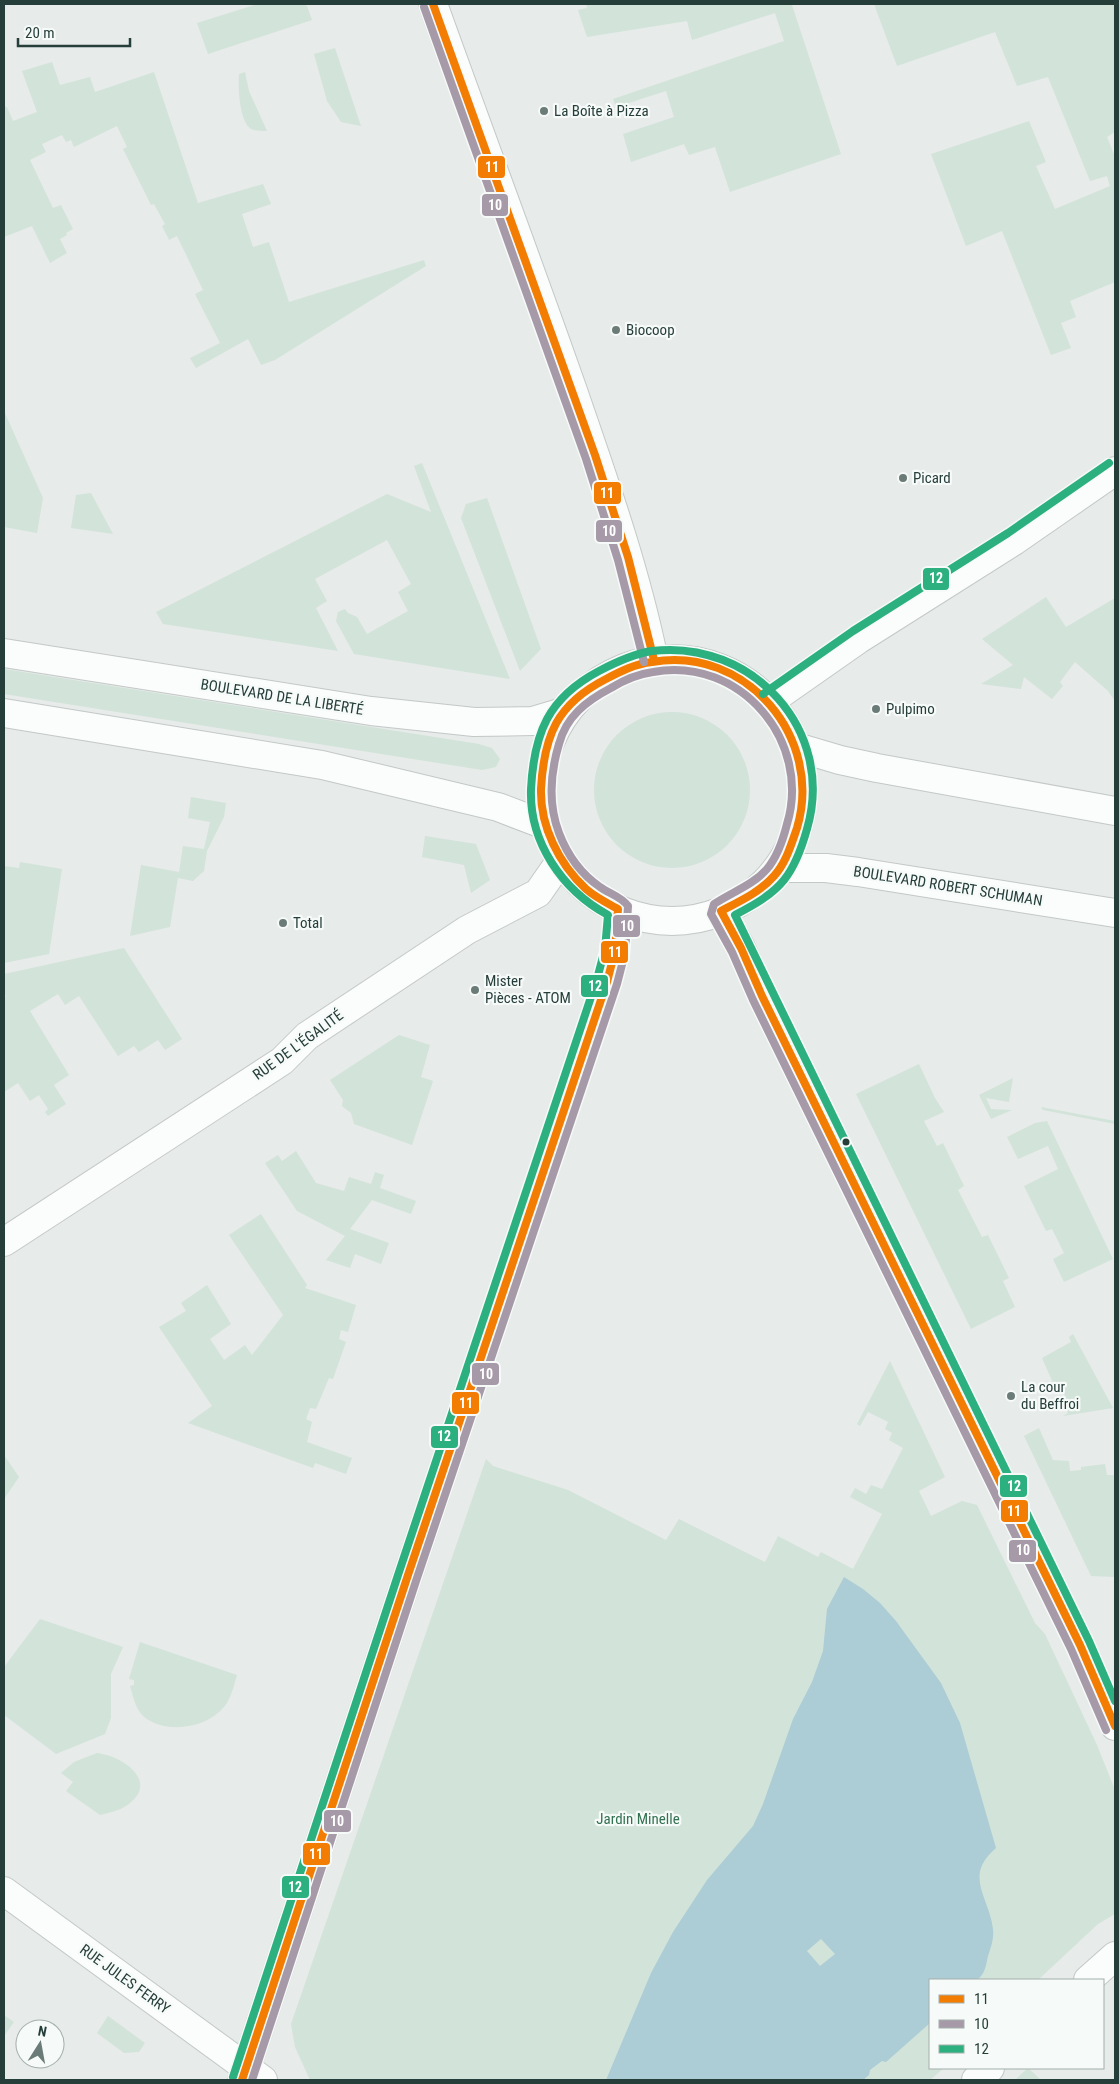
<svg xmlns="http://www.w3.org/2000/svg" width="1119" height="2084" font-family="'Roboto Condensed',sans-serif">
	<rect width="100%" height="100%" fill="#e7ebea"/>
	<path fill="#d2e3d9" d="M258,4H302L307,6L312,20L208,54L197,23Z
		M586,4H800L792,5L841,154L730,192L715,147L689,155L684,144L631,162L623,134L674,117L666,91L616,107L613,99L784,41L775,13L692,40L687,21L587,37L578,10L587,8Z
		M874,4H1115V132L1107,137L1115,157V282L1070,301L1076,317L1061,323L1071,348L1051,355L1002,231L966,246L931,154L1029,121L1046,162L1036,166L1055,209L1110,186L1107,176L1090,181L1048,77L1017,86L995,32L897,66Z
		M335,48L361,126L341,122L327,101L314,54Z
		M52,62L60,85L90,77L95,92L154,72L198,203L263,184L271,204L242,214L253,247L269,242L289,302L424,260L426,266L275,360L261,365L248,339L196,368L190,358L220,343L195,294L203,290L177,236L169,240L162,226L165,224L154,204L151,205L123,149L127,147L117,126L74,147L71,140L66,142L62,135L42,144L46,152L30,160L53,208L61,205L73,229L66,233L67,235L60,239L67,253L50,263L32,226L4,237V106L7,107L13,121L37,112L22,71Z
		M245,72L249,91L267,131C262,131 255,131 251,129C239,121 238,86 239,74Z
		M4,411L43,498L37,533L4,527Z
		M422,463L510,679L354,654L336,621L338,612L345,609L348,613L357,617L367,634L408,611L398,592L411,584L387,540L315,579L327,601L316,608L338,651L163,624L156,612L387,494L431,512L414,466Z
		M91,493L113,534L71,528L76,495Z
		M487,498L541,649L520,671L461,518L466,504Z
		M1046,597L1066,627L1115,598V701L1108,691L1075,662L1060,682L1063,686L1052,699L1024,677L1021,689L981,684L1013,665L982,639Z
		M4,669L479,744L492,748L500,759L496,767L482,770L4,694Z
		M594 790a78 78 0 1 1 156 0a78 78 0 1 1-156 0Z
		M191,797L226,803L224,817L207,851L204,871L193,881L178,878L170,927L130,936L141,865L179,872L183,846L204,849L210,822L188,818Z
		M425,836L476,844L490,880L471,893L464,865L422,857Z
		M20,862L62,869L49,954L4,963V866L19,868Z
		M124,948L182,1039L165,1050L158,1040L139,1052L134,1046L118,1056L79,996L65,1005L58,994L30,1011L69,1075L54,1085L66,1104L48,1116L45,1112L48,1109L39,1095L30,1101L18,1083L4,1092V998L6,996L4,992V974Z
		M399,1035L430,1045L421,1077L433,1081L412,1145L354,1124L351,1113L342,1106L343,1100L330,1080Z
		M919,1064L935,1098L944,1112L924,1121L937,1146L943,1143L964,1186L958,1190L982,1237L988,1235L1009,1278L1003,1281L1015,1307L971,1329L856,1094Z
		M1013,1078L1009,1102L986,1098L991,1109L1012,1110L991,1119L979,1095Z
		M1041,1107L1115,1121V1124L1043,1110Z
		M1047,1121L1113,1259L1064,1282L1053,1259L1064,1253L1052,1229L1046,1231L1024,1186L1058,1169L1048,1146L1018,1159L1007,1137L1035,1123Z
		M296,1151L316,1183L344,1191L349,1177L371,1184L375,1172L384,1175L380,1188L416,1201L411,1214L372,1200L350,1229L389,1243L381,1264L355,1254L350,1268L326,1260L345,1236L297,1211L265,1163L278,1155L282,1161Z
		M261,1214L307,1285L305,1288L356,1305L348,1332L341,1330L339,1339L346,1342L333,1379L329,1378L316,1409L310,1408L306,1419L312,1422L307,1442L352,1458L346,1474L315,1463L313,1468L188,1423L212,1406L159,1327L186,1311L181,1303L207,1285L231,1324L210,1339L224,1360L245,1345L252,1355L283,1315L229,1235Z
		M1073,1334L1113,1408L1063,1416L1068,1413L1064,1403L1066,1397L1060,1387L1054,1385L1042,1358L1071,1342L1069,1337Z
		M890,1361L945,1477L919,1491L931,1516L962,1501L977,1505L1035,1623L1045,1634L1097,1745L1115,1790V1914L1098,1924L1038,1980H930V2068H944L930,2080H310L295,2047L291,2024L486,1459L493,1466L568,1490L666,1540L679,1519L765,1562L778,1536L818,1557L821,1552L853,1569L882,1514L850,1497L855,1488L866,1494L871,1485L882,1489L903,1448L889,1440L892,1433L885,1429L888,1422L868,1412L860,1426L857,1424Z
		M1039,1428L1053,1460L1069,1461L1070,1471L1081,1470V1467L1105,1464L1107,1475H1115V1577L1091,1576L1024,1436Z
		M4,1455L19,1477L4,1499Z
		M40,1619L123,1647L111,1674V1718L105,1734L56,1754L4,1715V1667Z
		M140,1642L237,1675C234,1685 231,1699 224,1707C206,1729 163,1735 142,1715C135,1707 133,1696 130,1686L134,1685V1680L129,1679Z
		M97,1753C124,1756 161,1783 126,1806C118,1811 108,1813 100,1815L66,1791L73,1782L61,1773L74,1762Z
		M4,2015L14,2022L4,2036Z
		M108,2016L145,2043L139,2052L124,2053L97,2033Z
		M1028,2068L1041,2080H1015Z"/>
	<path fill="#acccd6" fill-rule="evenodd" d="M844,1577L863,1589L880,1603L896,1621L941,1683L960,1723L996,1848C963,1876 989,1896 993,1929C994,1939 991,1947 988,1956C986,1965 985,1974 977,1980H930V2023L886,2062L882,2061L870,2070L869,2075L863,2080H606L651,1973L673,1932L707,1880L753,1826L763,1804L793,1719L812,1682L823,1651L827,1609ZM821,1939L835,1954L820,1966L807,1951Z"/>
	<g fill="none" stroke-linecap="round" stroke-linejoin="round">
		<g stroke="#c4c8c7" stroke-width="30">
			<path id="street" d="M4,1242L282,1061L307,1036L467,930L538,893L561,860"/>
		</g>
		<g stroke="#c3c9c7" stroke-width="30">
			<path id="secondary" d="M433,4C479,132 527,260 572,388C603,478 635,567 654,660
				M4,653L371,711L474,722L533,721L560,713
				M541 790a131 131 0 1 1 262 0a131 131 0 1 1-262 0Z
				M769,702L859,639L1014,541L1115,471
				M4,713L322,765L498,807L545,825
				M796,747L840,760L877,768L1115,811
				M781,868H826L858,872L1115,913
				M721,911L741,948L762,996L1080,1645L1115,1726
				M4,1891L263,2080
				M1088,1980L1115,1956
				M242,2080L408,1575L607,982L615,951L618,909
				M976,2080L990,2068"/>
		</g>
		<use href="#street" stroke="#fbfcfc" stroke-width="28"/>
		<use href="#secondary" stroke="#fbfcfc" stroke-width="28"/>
		<g stroke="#f6faf8" stroke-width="11">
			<path id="bus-1" d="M433,4L595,455L628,557L654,660
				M242,2080L408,1575L607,982L615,951L618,909C607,903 595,897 586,889C559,864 540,826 541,789C544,735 557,704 606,679C621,671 635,664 652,662C746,645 824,738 797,828C791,845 786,863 774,876C760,892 740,901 721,911L741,948L762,996L1080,1645L1115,1726"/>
		</g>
		<g stroke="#f6faf8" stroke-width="11">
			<path id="bus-2" d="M424,7L586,459L618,560L644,662
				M252,2080L417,1578L617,984L625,953L628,906C622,897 608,893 600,887C581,874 567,854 559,833C548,804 550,774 559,744C566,717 586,701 611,688C624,680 638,674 653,672C740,656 812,741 787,824C783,840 778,856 767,869C753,885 732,892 714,904L711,914L732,952L753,1000L1071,1649L1106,1730"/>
		</g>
		<g stroke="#f6faf8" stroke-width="11">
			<path id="bus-3" d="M763,694L853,631L1008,533L1109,463
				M233,2077L399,1572L597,979L605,949L608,915C562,890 529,842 531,789C534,733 548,698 599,671C616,662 633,654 652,651C752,639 836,730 807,829C802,847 796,865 784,880C771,896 752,906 735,915L1089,1641L1115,1701"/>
		</g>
		<use href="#bus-1" stroke="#f37c03" stroke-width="8"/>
		<use href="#bus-2" stroke="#a79aa8" stroke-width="8"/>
		<use href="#bus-3" stroke="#2db080" stroke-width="8"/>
	</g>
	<g fill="#6a7b78" stroke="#f6faf8" stroke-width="2">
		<circle cx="544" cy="111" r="5"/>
		<circle cx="616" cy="330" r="5"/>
		<circle cx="903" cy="478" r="5"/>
		<circle cx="876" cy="709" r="5"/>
		<circle cx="283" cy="923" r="5"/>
		<circle cx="475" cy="990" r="5"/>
		<circle cx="1011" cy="1396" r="5"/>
	</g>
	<circle fill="#263e3a" stroke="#f6faf8" stroke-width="2" cx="846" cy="1142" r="4.5"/>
	<g text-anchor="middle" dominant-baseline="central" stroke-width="4.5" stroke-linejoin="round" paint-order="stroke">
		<g font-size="15" fill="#263e3a" stroke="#f6faf8" text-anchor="start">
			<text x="554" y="111">La Boîte à Pizza</text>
			<text x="626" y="330">Biocoop</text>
			<text x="913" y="478">Picard</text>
			<text x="886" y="709">Pulpimo</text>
			<text x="293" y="923">Total</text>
			<text x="485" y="981">Mister<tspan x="485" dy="17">Pièces - ATOM</tspan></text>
			<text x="1021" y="1387">La cour<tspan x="1021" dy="17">du Beffroi</tspan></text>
		</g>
		<g font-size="15" fill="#263e3a" stroke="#f6faf8">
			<text transform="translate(282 697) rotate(9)">BOULEVARD DE LA LIBERTÉ</text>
			<text transform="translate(948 886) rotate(9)">BOULEVARD ROBERT SCHUMAN</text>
			<text transform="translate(298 1045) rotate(-36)">RUE DE L'ÉGALITÉ</text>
			<text transform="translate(125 1979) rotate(36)">RUE JULES FERRY</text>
		</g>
		<g font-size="15" fill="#327252" stroke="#f6faf8">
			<text x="638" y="1819">Jardin Minelle</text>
		</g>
	</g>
	<g stroke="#f6faf8" stroke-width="2">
		<rect x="477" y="155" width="29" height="24" rx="5" fill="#f37c03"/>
		<rect x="481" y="193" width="28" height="24" rx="5" fill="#a79aa8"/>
		<rect x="593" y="481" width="29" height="24" rx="5" fill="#f37c03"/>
		<rect x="595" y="519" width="28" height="24" rx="5" fill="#a79aa8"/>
		<rect x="922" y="567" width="28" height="24" rx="5" fill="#2db080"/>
		<rect x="612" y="914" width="29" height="24" rx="5" fill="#a79aa8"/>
		<rect x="600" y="940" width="29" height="24" rx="5" fill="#f37c03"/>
		<rect x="580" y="974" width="29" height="24" rx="5" fill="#2db080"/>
		<rect x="471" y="1362" width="29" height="24" rx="5" fill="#a79aa8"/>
		<rect x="451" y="1391" width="29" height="24" rx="5" fill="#f37c03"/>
		<rect x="430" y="1425" width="29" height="24" rx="5" fill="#2db080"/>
		<rect x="999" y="1474" width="29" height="24" rx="5" fill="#2db080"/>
		<rect x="1000" y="1499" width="29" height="24" rx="5" fill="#f37c03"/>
		<rect x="1008" y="1539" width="29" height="24" rx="5" fill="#a79aa8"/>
		<rect x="323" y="1809" width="29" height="24" rx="5" fill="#a79aa8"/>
		<rect x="302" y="1842" width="29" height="24" rx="5" fill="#f37c03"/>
		<rect x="281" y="1875" width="29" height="24" rx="5" fill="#2db080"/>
	</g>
	<g font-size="14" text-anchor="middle" font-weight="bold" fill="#fff">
		<text x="492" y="172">11</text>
		<text x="495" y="210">10</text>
		<text x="607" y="498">11</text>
		<text x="609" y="536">10</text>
		<text x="936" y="583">12</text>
		<text x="627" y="931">10</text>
		<text x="615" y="957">11</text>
		<text x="595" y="991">12</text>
		<text x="486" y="1379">10</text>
		<text x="466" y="1408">11</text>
		<text x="444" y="1441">12</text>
		<text x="1014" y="1491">12</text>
		<text x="1014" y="1516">11</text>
		<text x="1023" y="1555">10</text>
		<text x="337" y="1826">10</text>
		<text x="316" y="1859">11</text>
		<text x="295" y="1892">12</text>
	</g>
	<rect width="1119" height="2084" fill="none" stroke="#263e3a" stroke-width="10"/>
	<rect x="929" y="1979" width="175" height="90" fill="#f6faf8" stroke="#a3afac"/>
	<rect x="939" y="1995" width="25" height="8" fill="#f37c03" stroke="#a3afac"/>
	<text x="974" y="2004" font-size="15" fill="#263e3a">11</text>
	<rect x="939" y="2020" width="25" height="8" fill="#a79aa8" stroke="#a3afac"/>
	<text x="974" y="2029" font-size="15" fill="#263e3a">10</text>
	<rect x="939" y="2045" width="25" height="8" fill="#2db080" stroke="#a3afac"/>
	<text x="974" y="2054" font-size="15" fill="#263e3a">12</text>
	<g transform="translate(40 2044) rotate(11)"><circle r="24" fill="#f6faf8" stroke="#a3afac"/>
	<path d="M0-4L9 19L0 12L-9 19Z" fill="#6a7b78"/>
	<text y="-8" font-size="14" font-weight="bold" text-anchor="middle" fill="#263e3a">N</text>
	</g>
	<path d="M18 38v8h112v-8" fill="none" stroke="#263e3a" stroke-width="2.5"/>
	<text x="25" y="38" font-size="15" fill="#263e3a" stroke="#f6faf8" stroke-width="4" paint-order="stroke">20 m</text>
</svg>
